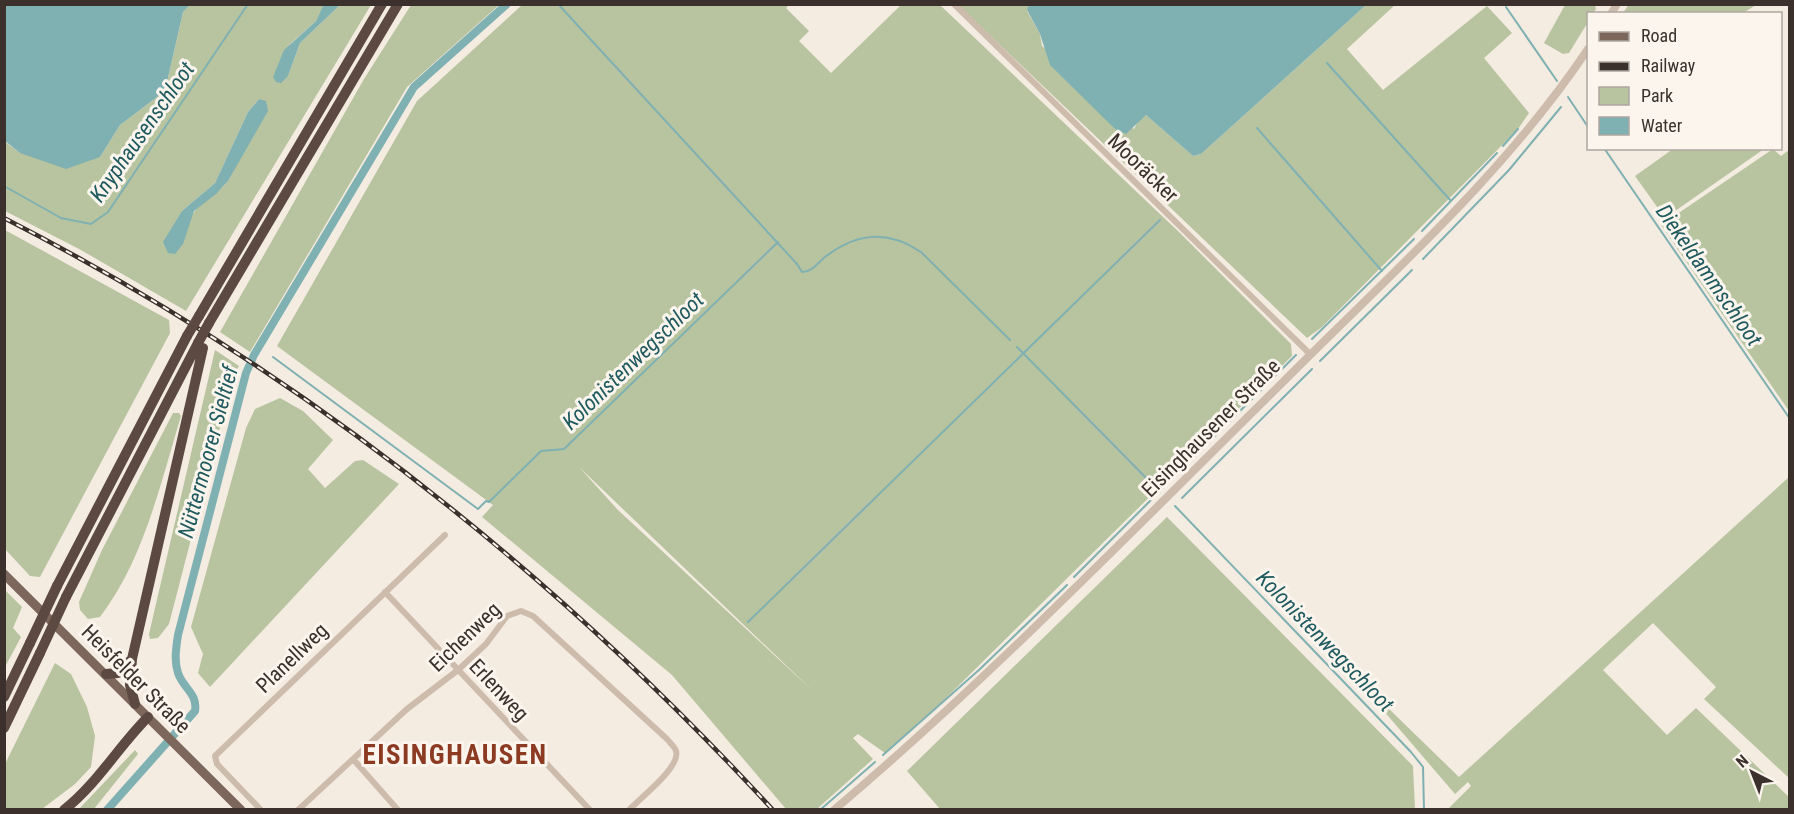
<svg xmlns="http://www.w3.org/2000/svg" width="1794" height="814" font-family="'Roboto Condensed',sans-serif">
	<rect width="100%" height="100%" fill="#f4ebe1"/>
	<path fill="#b8c4a0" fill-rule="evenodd" d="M1629,4H1756V5L1743,13H1623Z
		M190,5H324L316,21L289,45L288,76L300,43L340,5H371L186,311L81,250L5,211L4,141L20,153L100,157L120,125L165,91L183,12ZM259,99C250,125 243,155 229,179C219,196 197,200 191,219L182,211L215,183L248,112Z
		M411,5H499L407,87L250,352L220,332L364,79Z
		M940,5L1180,233L1291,344L1292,356L942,702L885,753L858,734L853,738L873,759L817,809H786L672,675L482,517L493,505L277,346L417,101L522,5H789L786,8L809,31L799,41L831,73L901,5ZM579,467L814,692L618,510Z
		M958,5H1029L1027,11L1040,34L1042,46L1134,129L1139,119L1146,115L1193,156L1201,154L1366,5H1395L1347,49L1383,90L1487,6L1512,33L1484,58L1529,113L1518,129L1322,327L1307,338Z
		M1595,5L1596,9L1593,13L1588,14V22L1569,53L1563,54L1544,43L1565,5Z
		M1673,149V148L1764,149L1665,218L1635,176Z
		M1773,149L1781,156L1789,150V411L1661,225Z
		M5,230L169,320L170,333L40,577L30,576L5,549Z
		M215,350L239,366L233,377L169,624L158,638L150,639L149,634Z
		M280,398L303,411L333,440L308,469L325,488L355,461L363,460L399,484L210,687L198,673L203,654L191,627L246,428L255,409Z
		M173,413H179L181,416C160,485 144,559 100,617L88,619L80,610L79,602L102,550Z
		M1789,477V778L1704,699L1716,687L1653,623L1603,670L1667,735L1696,708L1789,797V809H1448L1471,786L1468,782L1455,794L1383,710L1387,707L1459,777Z
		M1167,517L1413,766L1415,809H940L907,771Z
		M5,590L22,607L13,628L21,637L5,667Z
		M55,663L71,674L87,707L95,736L91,767L75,784L42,809H5V764Z
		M135,750L138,754L94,809H79Z"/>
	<path fill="#7fb0b2" d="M324,4L340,5L300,43L288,76L281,83L276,82L273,77L284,50L316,21Z
		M1029,4H1366V5L1201,154L1193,156L1146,115L1126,134L1115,129L1050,65L1040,34L1027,10Z
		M4,5L5,4L190,5L183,12L165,91L120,125L100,157L66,169L20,153L5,141Z
		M259,99L266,101L268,111L228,181L216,194L194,211L183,244L175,254L168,253L163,242L182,211L215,183L248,112Z"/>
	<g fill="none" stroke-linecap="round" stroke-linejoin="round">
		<path stroke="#7fb0b2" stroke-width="2" d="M558,4L797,264L802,272C814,271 816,264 825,257C856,233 887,229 921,252L1010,340
			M1506,7L1557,81
			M1327,63L1451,201
			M1568,97L1588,127
			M1257,128L1382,271
			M1503,146L1518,129
			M1604,148L1790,419
			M4,186L61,218L91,224L108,212L248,4
			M1422,231L1497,153
			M1423,259L1509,170L1561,107
			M1312,339L1414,239
			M1017,347L1160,492
			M273,357L478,509L486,501L489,502L541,451L564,449L778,242
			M1320,361L1412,270
			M1172,479L1296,355
			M1159,491L1164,487
			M1182,498L1312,369
			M1175,506L1411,752L1423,767L1424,810
			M1074,577L1151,500
			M748,622L1160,220
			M883,755L980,669L1067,585
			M820,810L875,762"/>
		<path stroke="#7fb0b2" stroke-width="8" d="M107,810L195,711C198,694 183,688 178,673C174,661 176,648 178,635L246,373L254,355L414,87L507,4"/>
		<path stroke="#cdbbac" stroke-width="6" d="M954,4L1310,354
			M385,592L590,810
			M353,759L398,810
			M261,810L217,764L215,756L445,535
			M298,810L407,709L458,670L486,644L507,616L521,611L533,616L667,739C670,743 675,747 676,751C681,767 640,798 629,810"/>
		<path stroke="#cdbbac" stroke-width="8" d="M1611,14L1617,4
			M834,810C991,677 1133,530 1279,386C1386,278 1503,176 1588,49"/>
		<path stroke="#7d675c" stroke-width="9" d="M4,574L241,810"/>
		<path stroke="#5c4a42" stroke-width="10" d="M199,316L382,4
			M209,323L398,4
			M57,586L187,336
			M66,597L198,343
			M106,674L118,673L132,659
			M4,697L30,643
			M135,704L130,685L132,659L203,348
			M4,728L40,653
			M64,810C98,783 118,747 148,717"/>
		<g stroke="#3b302b" stroke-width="4.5">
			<path id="rail" d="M4,218C295,367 552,570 773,810"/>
		</g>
		<use href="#rail" stroke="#fbf5ee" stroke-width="2" stroke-dasharray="7" stroke-linecap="butt"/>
		<path stroke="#5c4a42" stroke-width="10" d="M187,336L199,316
			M198,343L209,323
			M30,643L57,586
			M40,653L66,597"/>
	</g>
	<g text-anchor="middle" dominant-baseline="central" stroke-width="6" stroke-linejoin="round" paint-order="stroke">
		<g font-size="21" fill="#3b302b" stroke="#fbf5ee">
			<text transform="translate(1143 168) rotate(44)">Mooräcker</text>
			<text transform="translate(1211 428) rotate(-45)">Eisinghausener Straße</text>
			<text transform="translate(465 637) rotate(-44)">Eichenweg</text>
			<text transform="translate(292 658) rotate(-44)">Planellweg</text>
			<text transform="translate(136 679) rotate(45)">Heisfelder Straße</text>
			<text transform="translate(499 690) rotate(47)">Erlenweg</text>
		</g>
		<g font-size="22" font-style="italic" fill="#1f5a5e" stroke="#fbf5ee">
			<text transform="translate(142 132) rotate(-55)">Knyphausenschloot</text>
			<text transform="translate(1709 275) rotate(55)">Diekeldammschloot</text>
			<text transform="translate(633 361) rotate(-44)">Kolonistenwegschloot</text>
			<text transform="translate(208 452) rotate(-75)">Nüttermoorer Sieltief</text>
			<text transform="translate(1325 641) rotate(46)">Kolonistenwegschloot</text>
		</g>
		<g font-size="27" font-weight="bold" letter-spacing="1.5" fill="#8c3b22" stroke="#fbf5ee">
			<text x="455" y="755">EISINGHAUSEN</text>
		</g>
	</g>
	<rect width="1794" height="814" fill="none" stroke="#3b302b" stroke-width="12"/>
	<rect x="1587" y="12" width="195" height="138" fill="#fbf5ee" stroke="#aea6a0" stroke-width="1.5"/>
	<rect x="1599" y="32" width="30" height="9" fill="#7d675c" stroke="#aea6a0" stroke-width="1.5"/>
	<text x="1641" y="42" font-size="18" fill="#3b302b">Road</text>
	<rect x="1599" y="62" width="30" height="9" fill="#3b302b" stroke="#aea6a0" stroke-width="1.5"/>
	<text x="1641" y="72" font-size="18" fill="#3b302b">Railway</text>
	<rect x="1599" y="87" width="30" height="18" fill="#b8c4a0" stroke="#aea6a0" stroke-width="1.5"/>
	<text x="1641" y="102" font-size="18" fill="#3b302b">Park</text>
	<rect x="1599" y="117" width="30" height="18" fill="#7fb0b2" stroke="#aea6a0" stroke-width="1.5"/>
	<text x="1641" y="132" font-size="18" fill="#3b302b">Water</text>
	<g transform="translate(1752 772) rotate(318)" stroke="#fbf5ee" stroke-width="4.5" paint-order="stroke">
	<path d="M0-4.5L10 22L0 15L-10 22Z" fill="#3b302b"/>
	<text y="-9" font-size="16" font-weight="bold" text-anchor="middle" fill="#3b302b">N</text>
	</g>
</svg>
